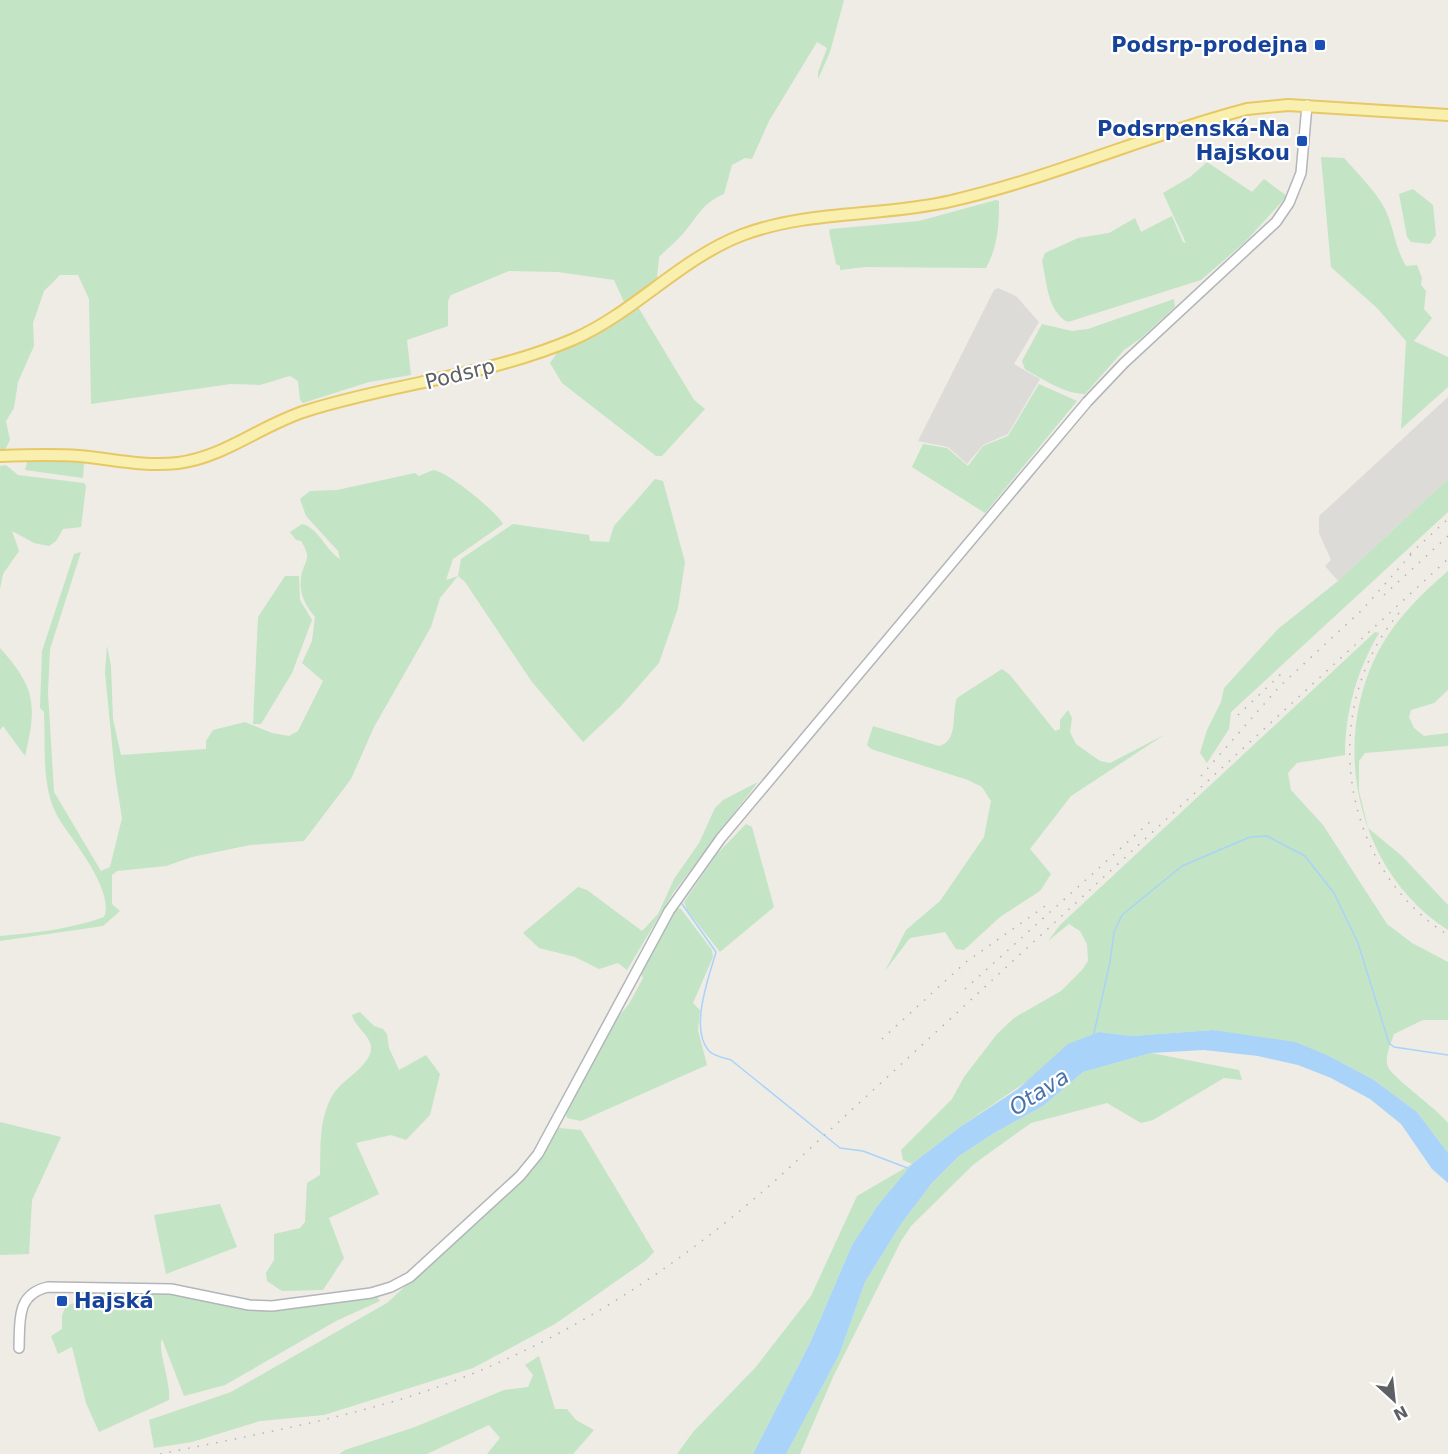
<svg xmlns="http://www.w3.org/2000/svg" width="1448" height="1454" font-family="'DejaVu Sans',sans-serif">
	<rect width="100%" height="100%" fill="#eeece5"/>
	<path fill="#dddbd7" d="M998,288L1016,296L1039,322L1014,364L1040,379L1008,434L983,445L967,464L948,447L918,441L994,290Z
		M1448,397V479L1338,581L1325,566L1331,560L1319,533V516Z"/>
	<path fill="#c3e4c5" d="M0,0H844L830,52L818,79V72L827,48L817,42L769,121L752,159L745,158L732,165L724,194C704,202 699,214 686,230C679,239 668,248 659,257L657,278L625,304L614,280L558,272L509,271L451,295L448,301V326L407,340L411,375L369,382L303,403L300,400L298,381L290,376L260,385L231,384L91,404L89,299L78,275H60L44,291L33,323L34,346L18,382L14,408L6,421L10,440L5,450L0,451Z
		M1321,157L1344,158C1358,174 1375,190 1385,209C1394,228 1395,248 1406,266L1417,265L1422,278L1421,285L1426,291L1424,309L1432,318L1414,341L1448,357V387L1401,429L1406,341L1377,308L1331,267Z
		M1207,162L1252,192L1264,179L1287,196L1245,242L1201,280L1068,322C1047,312 1047,281 1042,261L1045,253L1078,238L1109,233L1135,218L1141,232L1172,216L1183,242L1186,243L1163,193L1190,177Z
		M1413,189L1433,205L1436,235L1430,244L1411,242L1407,237L1399,194Z
		M996,200L999,201C999,226 998,246 986,268L865,267L840,270V266L836,264L829,231L831,229L919,221Z
		M1174,299L1175,307L1141,338L1124,350L1085,394C1065,394 1042,379 1025,369L1022,361L1042,324L1072,331L1088,329Z
		M638,307L694,400L705,409L662,456H656L562,383L550,363L557,353L588,339Z
		M1039,384L1077,401L985,513L912,467L923,444L947,448L968,466L983,446L1008,436Z
		M28,459L84,462L83,478L25,470Z
		M6,465L18,475L84,483L86,486L81,527L63,529L56,541L49,546L34,543L12,531L19,551L3,574L0,589V466Z
		M433,470C447,471 496,511 503,524L453,559L446,580L458,576L461,559L513,524L589,535L590,541L609,542L614,526L655,479L663,481L685,562L678,608L659,663L621,706L583,742L532,682L465,582L458,576L440,598L431,627L374,727L351,779L304,841L250,845L192,857L166,866L117,871L112,875V904L120,911L103,926L0,941V936C35,933 71,929 104,917C115,892 74,842 61,822C40,791 46,748 44,712L40,708L42,651L74,554L81,552L50,649L48,693L54,792L101,871L110,867L122,818L115,774L105,673L107,646L111,666L113,719L121,755L206,749V741L213,730L245,722L272,733L289,736L298,731L323,681L302,663L312,641L315,617C305,605 299,594 301,577C304,560 313,560 301,541L296,540L290,532L302,524C320,529 325,550 340,559L338,551L306,516L300,499L310,491L337,490L415,473L419,476Z
		M1448,479V512L1231,712L1229,729L1207,763L1200,753L1207,730L1221,702L1224,688L1278,629L1338,581Z
		M1448,571V690L1434,703L1411,710L1409,717L1414,728L1424,736L1448,733V746L1365,753L1359,761V791L1368,828L1402,856L1448,905V930C1357,872 1329,744 1379,650C1396,619 1421,594 1448,571Z
		M285,576H299L300,600L312,620L292,673L261,724H253L258,617Z
		M1375,632L1379,633C1357,670 1345,712 1345,755L1297,763L1288,773L1291,790L1323,825L1387,924L1412,943L1448,962V1020H1423L1394,1034C1391,1043 1384,1058 1388,1067C1392,1077 1436,1108 1448,1123V1153L1417,1112L1374,1080L1329,1056L1213,1030L1132,1036L1099,1032L960,1127L913,1163L878,1205L852,1245L810,1343L753,1454H677L693,1432L755,1368L811,1296L857,1196L912,1164L903,1160L901,1150L952,1099L964,1077L997,1034L1014,1018L1061,991L1082,970L1088,961L1087,944L1080,931L1069,924L1048,941L1060,925Z
		M0,648C36,688 37,705 25,756L3,726L0,730Z
		M1002,669L1010,675L1055,731L1060,729V720L1068,710L1072,718L1070,732L1076,744L1100,761L1110,763L1164,735L1071,796L1030,849L1051,874L1040,891L1000,917L964,950L956,949L945,932L910,938L885,971L906,930L940,901L984,837L991,801L982,787L968,780L871,749L867,745L873,726L939,746C959,741 951,714 957,698Z
		M758,782L673,893L627,970L618,963L599,969L575,957L539,948L523,933L578,887L587,890L642,931L658,914L674,879L699,843L715,808L723,800Z
		M746,824L752,827L774,907L720,952L687,910L684,902L717,854Z
		M676,908L681,909L712,950L713,957L693,1003L700,1010L698,1030L707,1065L581,1121L567,1118L566,1113L619,1016L629,1004L643,978L640,970L650,958L648,954Z
		M360,1012L374,1026L383,1029L387,1034L389,1048L399,1070L426,1055L440,1074L430,1115L406,1140L391,1135L356,1143L379,1194L329,1218L344,1258L323,1290L282,1291L267,1281L266,1273L274,1260V1234L300,1228L305,1222L307,1183L320,1175C321,1147 318,1118 334,1093C343,1079 372,1065 371,1047C370,1035 355,1027 352,1015Z
		M1151,1053L1239,1070L1242,1080L1224,1078L1153,1120L1141,1123L1107,1103L1031,1123L974,1164L911,1226L901,1241L833,1377L800,1454H786L839,1355L865,1282L901,1224L932,1183L959,1156L994,1133L1043,1106L1083,1072Z
		M0,1122L61,1137L32,1200L29,1254L0,1255Z
		M559,1128L581,1130L654,1252L645,1261L555,1324L473,1368L324,1415L260,1421L192,1442L154,1448L149,1420L231,1392L387,1303L538,1163L554,1132Z
		M220,1204L237,1247L166,1274L154,1215Z
		M114,1291L186,1295L225,1303L321,1302L377,1296L380,1301L336,1321L225,1385L184,1396L162,1339C157,1350 171,1381 169,1400L99,1432L86,1403L72,1347L58,1354L51,1336L62,1329V1315L66,1306L102,1292Z
		M539,1356L555,1409H567L576,1420L594,1430L573,1454H487L500,1438L489,1425L427,1454H339L345,1450L415,1427L504,1390L528,1387L533,1375L525,1365Z"/>
	<path fill="#aad3f9" d="M1213,1030L1295,1042L1329,1056L1374,1080L1417,1112L1448,1153V1183L1432,1169L1401,1124L1370,1099L1331,1078L1298,1065L1258,1056L1204,1050L1151,1053L1083,1072L1043,1106L994,1133L959,1156L932,1183L901,1224L865,1282L839,1355L786,1454H753L810,1343L852,1245L878,1205L913,1163L960,1127L1018,1089L1068,1044L1099,1032L1132,1036Z"/>
	<g fill="none" stroke-linecap="round" stroke-linejoin="round">
		<path stroke="#aad3f9" stroke-width="1.5" d="M680,901L716,952C709,977 689,1029 709,1051C714,1056 724,1058 731,1060L840,1148L863,1151L910,1169
			M1094,1033L1110,962L1114,932L1122,915L1182,866L1250,837L1267,836L1305,856L1334,893L1358,943L1389,1043L1394,1047L1448,1055"/>
		<g stroke="#b2b5b9" stroke-width="12">
			<path id="tertiary" d="M19,1348C20,1321 16,1294 48,1287L171,1289L249,1305L272,1306L371,1293L391,1287L410,1277L520,1176L538,1154L669,911L721,838L1087,402L1124,363L1276,222L1289,203L1301,173L1307,105"/>
		</g>
		<g stroke="#e7c865" stroke-width="14">
			<path id="primary" d="M0,456C27,455 53,454 79,456C112,459 144,467 178,463C225,457 261,425 306,411C394,383 488,376 574,339C635,312 680,259 742,235C808,210 882,217 951,201C1051,178 1147,135 1247,109L1288,105L1448,115"/>
		</g>
		<use href="#tertiary" stroke="#fff" stroke-width="9"/>
		<use href="#primary" stroke="#f9f0af" stroke-width="10"/>
		<path stroke="#b3b4b4" stroke-width="1.5" stroke-dasharray="1.5 8" stroke-linecap="butt" d="M1410,554L1448,519
			M1384,595L1448,536
			M1399,613C1317,710 1340,867 1448,935
			M1238,715L1281,674
			M1201,776L1279,687L1362,610L1415,550
			M965,989L1152,820
			M882,1039L966,962L1051,902
			M160,1454C244,1437 327,1422 408,1397C547,1353 669,1275 777,1179L1448,559"/>
	</g>
	<g fill="#1a4fb4" stroke="#fff" stroke-width="2">
		<rect x="1314" y="39" width="12" height="12" rx="3"/>
		<rect x="1296" y="135" width="12" height="12" rx="3"/>
		<rect x="56" y="1295" width="12" height="12" rx="3"/>
	</g>
	<g text-anchor="middle" dominant-baseline="central" stroke-width="4.5" stroke-linejoin="round" paint-order="stroke">
		<g font-size="21" font-weight="bold" fill="#164399" stroke="#fff" text-anchor="end">
			<text x="1308" y="45">Podsrp-prodejna</text>
			<text x="1290" y="129">Podsrpenská-Na<tspan x="1290" dy="24">Hajskou</tspan></text>
			<text x="74" y="1301" text-anchor="start">Hajská</text>
		</g>
		<g font-size="21" fill="#5d6064" stroke="#fff">
			<text transform="translate(460 374) rotate(-14)">Podsrp</text>
		</g>
		<g font-size="22" font-style="italic" fill="#4873aa" stroke="#fff">
			<text transform="translate(1039 1092) rotate(-33)">Otava</text>
		</g>
	</g>
	<g transform="translate(1394 1400) rotate(153)" stroke="#ffffff" stroke-width="4.5" paint-order="stroke">
	<path d="M0-4.5L10 22L0 15L-10 22Z" fill="#5d6064"/>
	<text y="-9" font-size="16" font-weight="bold" text-anchor="middle" fill="#5d6064">N</text>
	</g>
</svg>
